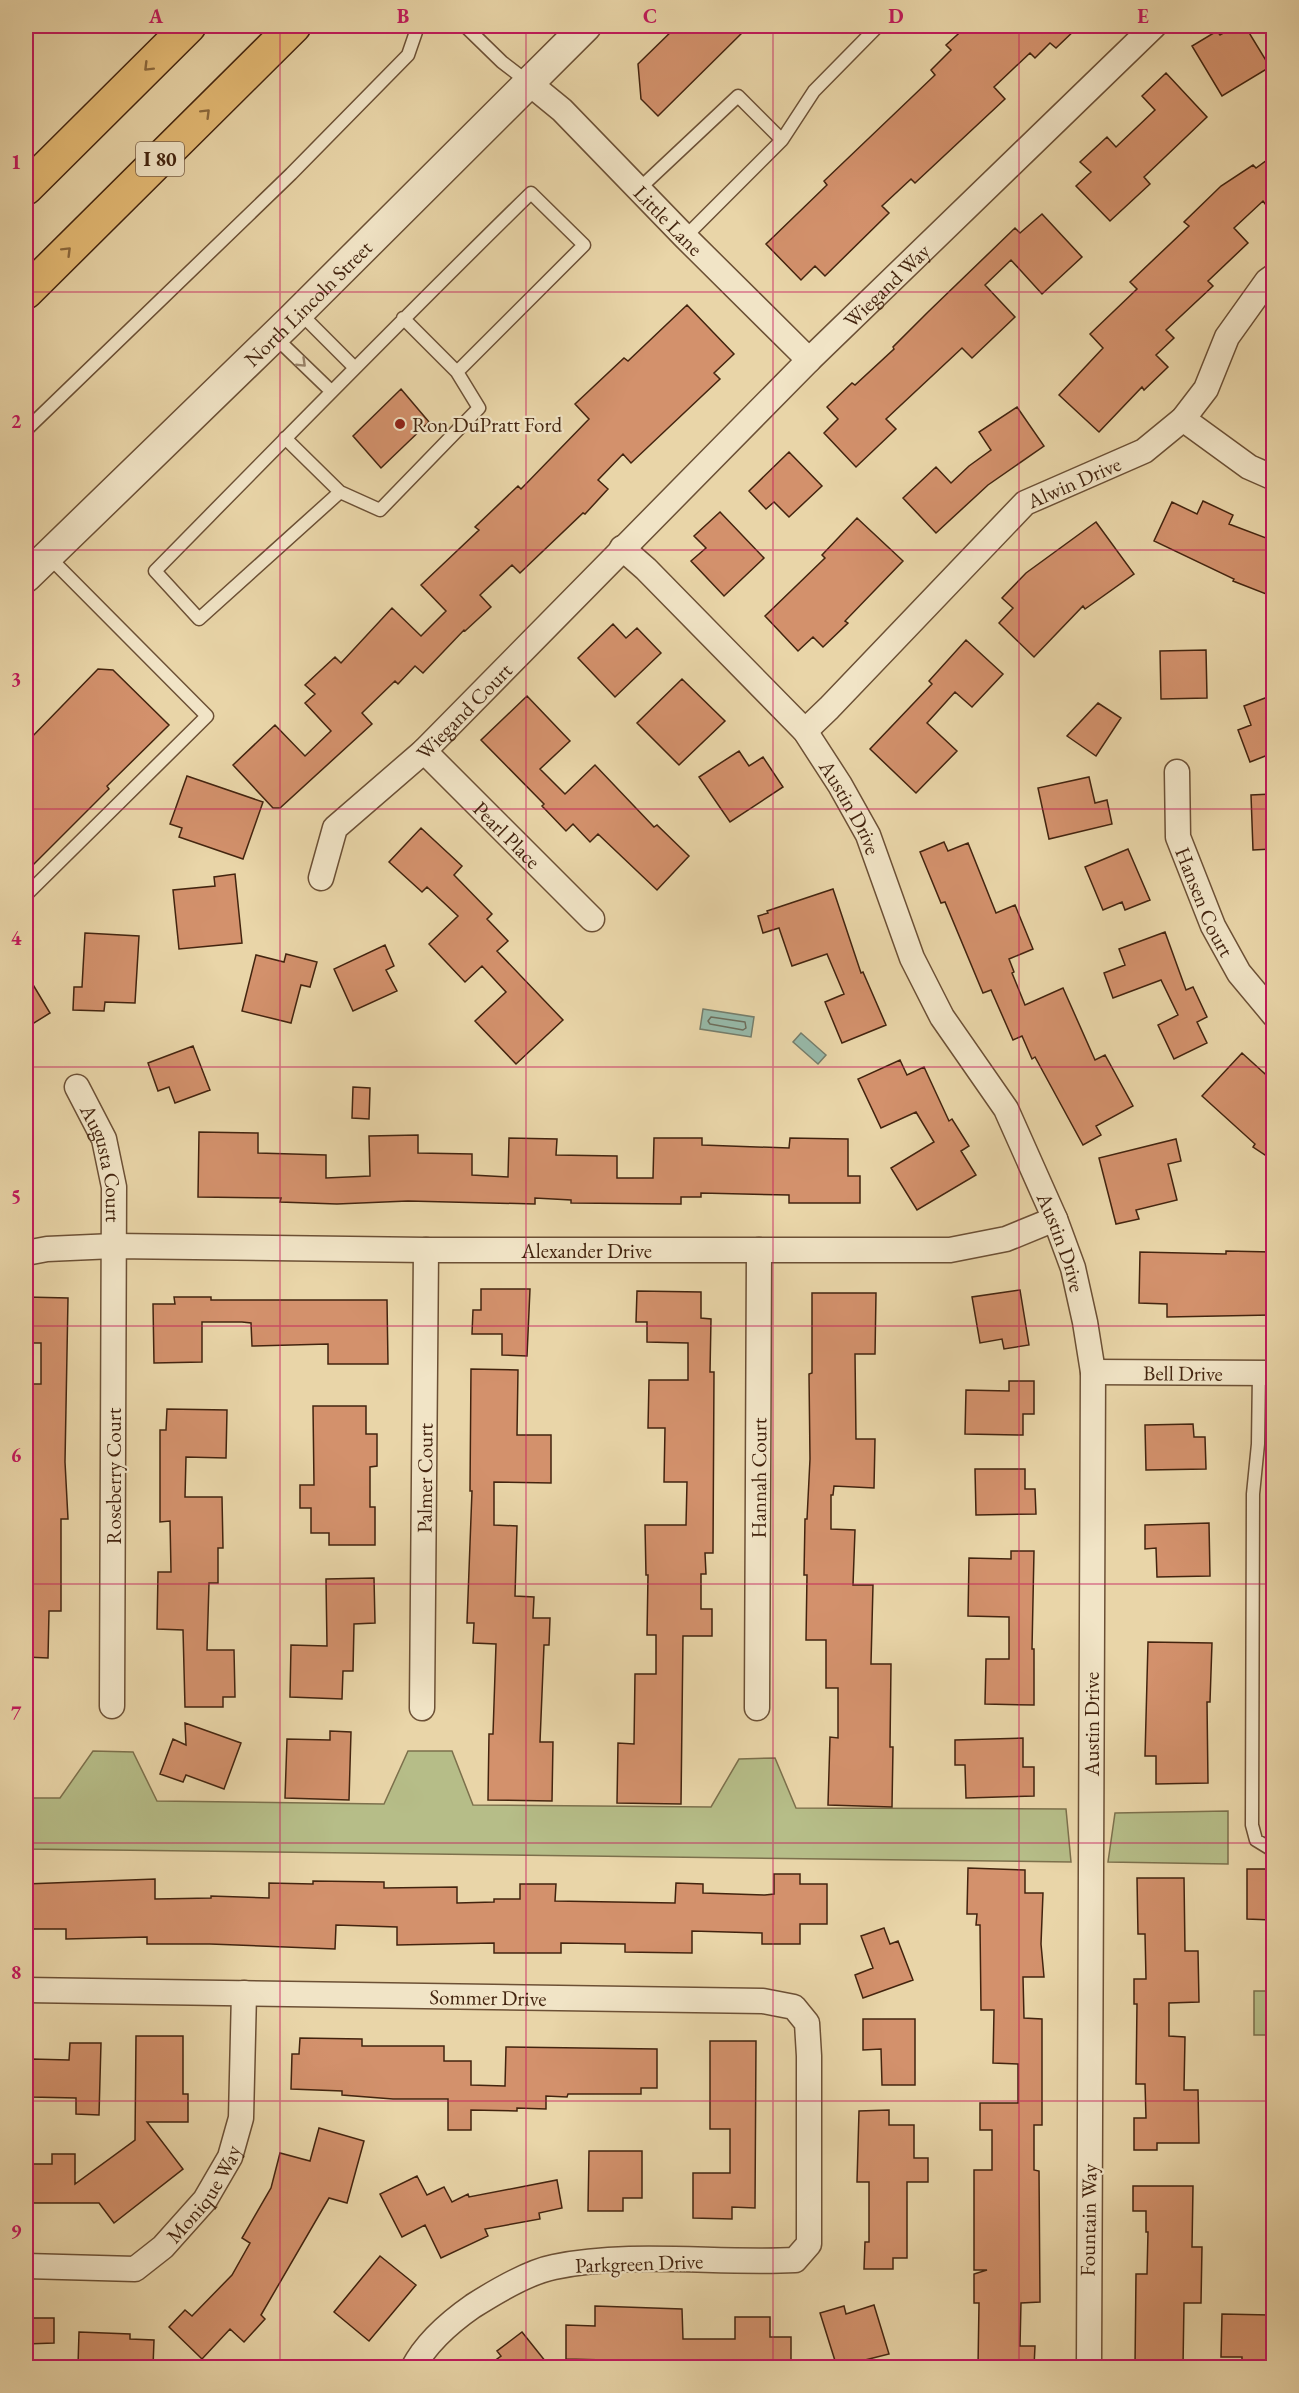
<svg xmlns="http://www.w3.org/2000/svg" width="1299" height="2393" font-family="'EB Garamond',serif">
	<rect width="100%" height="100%" fill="#e9d5a8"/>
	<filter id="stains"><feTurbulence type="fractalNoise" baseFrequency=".00333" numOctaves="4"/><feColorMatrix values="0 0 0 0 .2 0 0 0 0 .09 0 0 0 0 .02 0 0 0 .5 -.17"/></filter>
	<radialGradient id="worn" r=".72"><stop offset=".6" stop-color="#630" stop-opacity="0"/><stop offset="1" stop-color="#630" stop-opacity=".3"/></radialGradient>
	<path fill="#b6bd88" stroke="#7c704c" stroke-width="1.5" d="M93,1751L133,1752L157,1801L384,1804L408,1751H452L473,1805L711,1807L739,1759L775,1758L796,1808L1066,1809L1071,1862L26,1849V1798H60Z
		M1228,1811V1864L1108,1862L1115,1813Z
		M1254,1991H1273V2035H1254Z"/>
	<path fill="#97b9a9" stroke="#757d6b" stroke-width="1.5" d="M703,1009L754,1017L751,1037L700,1029Z
		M801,1033L826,1055L818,1064L793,1042Z"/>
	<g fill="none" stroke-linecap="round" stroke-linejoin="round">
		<path stroke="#6d6e5c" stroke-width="1.5" d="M711,1017L745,1022L746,1028L743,1030L710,1024L708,1021Z"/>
	</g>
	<path fill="#d3916c" stroke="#43240f" stroke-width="1.5" d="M677,26H749L658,116L641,99L638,64Z
		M967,26H1079L1056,48L1050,43L1035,58L1030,53L994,87L1005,99L915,183L911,179L882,206L889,213L825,276L815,266L801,280L766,244L827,185L824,181L935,75L931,70L951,50L946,45Z
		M1235,26H1245L1270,67L1222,96L1192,46L1217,31L1220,35Z
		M1166,73L1207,117L1144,177L1150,184L1110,221L1076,186L1091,172L1080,162L1107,137L1116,147L1155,110L1142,96Z
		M1274,155V216L1263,201L1234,228L1248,243L1208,281L1213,286L1166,330L1174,338L1156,355L1168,367L1144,390L1142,387L1099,432L1059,395L1103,348L1090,334L1137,289L1130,282L1189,226L1184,222L1221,186L1253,165L1256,168Z
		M1042,214L1082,257L1042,294L1011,260L985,285L1015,317L972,358L962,348L886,419L896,429L856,467L824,433L838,419L827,407L852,383L855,385L894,349L893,347L928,312L1015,228L1020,233Z
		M687,305L734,354L714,373L720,379L631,463L623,454L598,480L608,489L585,514L583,513L520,573L512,565L480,595L491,607L465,631L464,630L423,673L415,666L398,684L395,681L362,713L372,724L280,808H273L233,765L275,725L305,756L331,731L305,703L315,694L305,685L335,657L341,663L392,608L421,636L446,611L421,585L479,530L475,527L518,486L521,489L589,419L575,404L624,358L628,361Z
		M401,389L429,422L381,468L353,436Z
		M1017,407L1044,446L988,485L936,533L903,498L936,467L951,483L969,466L991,450L979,432Z
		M789,452L822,486L789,517L774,502L766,509L749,491Z
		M1203,501L1233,515L1229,524L1274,541V597L1233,581L1234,579L1154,541L1172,502L1197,514Z
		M720,512L764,558L724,596L691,561L706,548L694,536Z
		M857,518L903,561L845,621L848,623L823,647L813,637L798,651L765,616L825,558L822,555Z
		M1096,522L1134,574L1085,609L1083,606L1034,657L999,623L1013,608L1002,598L1026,573Z
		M613,624L626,638L637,628L661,653L615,697L578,658Z
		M966,640L1003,674L972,707L955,692L927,723L957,751L916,793L870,749L932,684L929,681Z
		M1206,650L1207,698L1161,699L1160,651Z
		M98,669L113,670L169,725L107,786L109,789L26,872V743Z
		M682,679L725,721L679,765L637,723Z
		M1273,695V753L1250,762L1238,730L1251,725L1244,706Z
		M527,696L570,741L540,769L565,794L595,765L654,827L657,825L689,856L657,890L598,834L590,842L573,824L566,831L542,806L544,804L481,740Z
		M1098,703L1121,718L1096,756L1067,736Z
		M739,751L749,766L763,757L783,787L730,822L699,777Z
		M187,776L263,802L243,859L179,837L182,828L170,824Z
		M1089,777L1095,803L1107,800L1112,824L1049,839L1038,788Z
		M1274,794V849L1253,850L1251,795Z
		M421,828L462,866L454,875L492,914L487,919L508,941L497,951L563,1020L516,1064L475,1021L506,992L482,966L465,982L429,944L458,916L427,887L422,892L389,862Z
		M944,842L948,851L968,843L996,913L1015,905L1033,949L1009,959L1014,972L1012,973L1025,1005L1063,988L1095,1060L1105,1055L1133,1106L1096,1126L1101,1135L1083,1145L1035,1057L1032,1059L1022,1036L1013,1040L991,990L983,993L945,902L941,903L920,852Z
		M1128,849L1150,900L1125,910L1122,902L1103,910L1085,867Z
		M235,874L242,943L179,949L173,890L215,886L214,877Z
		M833,889L861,973L863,972L886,1025L842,1043L825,1002L844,994L827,954L792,966L779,928L763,933L758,916L768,913L767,911Z
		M1165,932L1186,990L1193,987L1207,1017L1197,1022L1207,1043L1174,1059L1158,1025L1178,1015L1161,980L1113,998L1104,973L1125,965L1119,949Z
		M85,933L139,936L135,1003L105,1002L104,1011L73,1010L74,987H82Z
		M385,945L394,966L386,970L397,991L353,1011L334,969Z
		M286,954L317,962L310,987L301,985L291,1023L242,1011L256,955L284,962Z
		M26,973L50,1013L26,1028Z
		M193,1046L210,1090L175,1103L169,1087L158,1091L148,1063Z
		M1242,1053L1274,1082V1161L1253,1147L1255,1144L1202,1096Z
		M900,1060L907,1075L924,1067L949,1121L952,1119L969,1146L961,1151L976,1175L917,1210L891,1168L934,1142L916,1112L881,1128L858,1079Z
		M353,1087L370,1088L369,1119L352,1118Z
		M199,1132L258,1133V1153L326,1155V1178L370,1176L369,1136L418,1135V1153L472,1154V1175L508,1177L509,1138L557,1139L556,1155L617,1156V1178H653L654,1138H702V1145L789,1148L790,1138L848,1139V1176H860V1203H789V1195L701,1193V1197H681V1204L571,1203V1200L535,1198V1204L408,1201L337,1204L280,1202L281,1198L198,1197Z
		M1176,1139L1181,1161L1168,1164L1177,1200L1136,1210L1139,1219L1116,1224L1099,1158Z
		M1226,1251L1274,1252V1315L1167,1317V1304L1139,1303L1140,1252L1226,1254Z
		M481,1289H530L527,1356L502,1355V1334H472L473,1310H481Z
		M1020,1290L1029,1345L1004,1349L1002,1339L980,1343L972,1297Z
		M637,1291L701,1292V1318L711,1319L710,1372H714L713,1553H705L706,1574H701V1609H712V1636H683L681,1804L617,1803L618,1743L634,1744L635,1674H656V1635H647L648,1575H646L645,1525H686L687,1482H664L665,1428H648L649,1380H688V1343L647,1342V1322H636Z
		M812,1293H876L875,1354H855L856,1439H875L874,1488L834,1486L833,1495H831V1529L855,1530L853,1585H873L871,1664H891L890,1747H893L892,1807L828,1805L830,1737L838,1738V1688H826V1640H806L807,1575H804L805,1519H807L810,1459L809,1374L812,1373Z
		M26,1297L68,1298L65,1462L68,1519H61V1611H49L48,1658L26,1657V1384H41V1343H26Z
		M174,1297H211V1300H387L388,1364H328V1344L252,1346L251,1323L242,1322H202V1362L154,1363L153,1304H175Z
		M471,1369L518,1370L517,1435H551V1483L494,1482V1525L517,1526L515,1596L534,1597L533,1618H550L549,1645H544L540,1742H553L552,1801L488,1800L489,1734H493L496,1644L473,1643L474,1623H467L472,1491H470Z
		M1009,1381H1034V1414H1023V1435L965,1434L966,1390L1009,1391Z
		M313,1406H366V1434H377V1466L370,1467V1507H375V1545H329V1533H311V1508H300V1485H314Z
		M167,1409L227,1410L226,1458L186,1457L185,1497H222L223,1548H218V1583H209L207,1650H234L235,1697H223V1707H185L183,1630L157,1629L158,1572H171L170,1521L160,1522V1430H166Z
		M1193,1424L1194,1437H1205L1206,1469L1146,1470L1145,1425Z
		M975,1469H1025V1489H1035L1036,1514L976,1515Z
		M1209,1523L1210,1576L1157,1577L1156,1548L1145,1549V1525Z
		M1011,1551H1034L1032,1649H1034V1705L985,1704L986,1659H1009V1617L968,1616L969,1558L1011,1559Z
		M374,1578L375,1623L354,1624L353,1671H343L342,1699L290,1697L291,1645L327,1646L326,1579Z
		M1148,1642L1212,1643L1210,1702H1207L1208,1783L1156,1784V1756H1145Z
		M185,1723L241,1743L224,1789L186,1775L183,1782L160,1774L173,1739L186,1745Z
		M330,1731L351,1732L349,1800L285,1798L287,1739L330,1740Z
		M1023,1738V1767H1034V1796L966,1798L965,1765H955V1740Z
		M968,1868L1025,1870V1893H1043L1041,1944L1044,1977H1023L1024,2018L1042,2019V2125H1034V2170L1039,2171L1040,2302L1021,2303L1020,2346H1035L1034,2367H978L979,2303H974V2274L987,2270H974V2170H992V2130H980V2103H1018V2064L993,2063L994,2010H981L980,1925H976L977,1914H967Z
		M1247,1869H1274V1920L1247,1919Z
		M774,1874H800V1884H827V1924H800V1944H762V1933L692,1931V1953L625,1952V1944L561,1943V1953H494V1943L397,1945V1927L336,1925L335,1949L210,1944H147V1937L66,1939V1929H26V1884L155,1879V1899L211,1898V1896L269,1898V1883L313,1884V1881L384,1882V1888L457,1887V1903L494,1902V1899H520V1884H556L555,1901L675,1903L676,1883L703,1884V1893L765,1895L774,1894Z
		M1137,1878H1184L1185,1951H1198L1199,2002L1169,2003V2036L1185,2037L1184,2090H1198L1199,2143H1157V2150H1134V2118H1146L1145,2084H1136L1137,2004H1134V1979H1146L1145,1934H1138Z
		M884,1928L890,1944L898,1941L913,1980L863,1998L855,1975L873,1968L861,1936Z
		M863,2019H915V2085H882L881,2049L863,2050Z
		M136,2036H183V2094H188V2122H147L183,2169L114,2223L99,2203H26V2164H52V2154H75V2184L135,2140Z
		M300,2038L362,2039V2046H444V2061H471V2085L505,2086L506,2047L657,2049V2088H641V2094H568L567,2097L546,2096V2109L517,2108V2111L471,2110V2130H448V2099H393L342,2095V2091L291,2089L292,2054H299Z
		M710,2041H756L755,2208L732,2207V2219L693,2218V2173H730V2129H710Z
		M70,2043H101L99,2115L76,2114V2098L31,2097L32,2059L69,2060Z
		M889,2110V2125H914V2158H928V2182H907V2258H893V2269H864L865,2242H869V2182H857L859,2111Z
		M319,2128L364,2141L347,2203L329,2198L261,2315L265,2319L244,2342L230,2329L202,2359L169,2327L185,2310L192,2316L232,2275L250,2243L242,2238L271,2188L280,2153L310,2161Z
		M589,2151H642V2198H623V2211H588Z
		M417,2176L427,2195L444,2187L452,2202L468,2194L469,2197L557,2180L562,2208L539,2213L540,2219L485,2229L488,2236L441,2258L425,2225L402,2237L380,2194Z
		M1133,2186H1193L1192,2247H1202L1201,2303H1184L1183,2367H1135L1136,2274H1147L1148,2232H1146V2211H1133Z
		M380,2256L416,2285L369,2341L334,2312Z
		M874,2305L889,2354L837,2367L820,2313L844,2306L846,2314Z
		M595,2306L682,2309L683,2339H735V2317H770V2337H791V2367L606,2366V2360L566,2359V2325L595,2326Z
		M1222,2314L1269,2315L1268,2349L1274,2350V2367H1242V2357H1221Z
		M26,2318H54V2343L26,2344Z
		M79,2332L130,2334V2339L154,2340L153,2367L78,2366Z
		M522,2332L550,2367H486L501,2356L497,2351Z"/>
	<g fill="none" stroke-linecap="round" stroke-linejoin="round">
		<g stroke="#6c5035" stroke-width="15">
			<path id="service" d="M465,26L502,62L528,82
				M782,140L814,91L878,26
				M640,188L738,96L782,140L685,237
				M300,313L354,367
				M275,337L331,391
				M26,430L291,174L408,55L418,26
				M285,438L340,492L199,619L155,571C280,444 404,317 531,193L584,245L457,372L403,318
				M340,492L380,510L479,408L457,372
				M26,895L207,716L48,556
				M1259,1373L1258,1444L1253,1494L1252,1825L1256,1840L1274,1851"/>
		</g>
		<g stroke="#6c5035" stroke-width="27">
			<g id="minor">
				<path id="s1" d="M529,83L562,110L685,237L809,360"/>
				<path d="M1183,419L1249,467L1274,478"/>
				<path id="s2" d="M622,548L646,569L805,731L840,785L868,835L912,958L942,1017L1006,1109L1055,1219L1073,1268L1085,1322L1093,1372L1089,2368"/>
				<path id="s3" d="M805,731L829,708L1025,503L1144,451L1183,419L1206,389L1227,337L1267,281L1274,276"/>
				<path id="s4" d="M424,751L592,919"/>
				<path id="s5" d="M1177,772L1178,837L1213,926L1239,973L1274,1015"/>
				<path id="s6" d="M321,878L335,828L424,751L809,360L1154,26"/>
				<path id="s7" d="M77,1087L104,1139L114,1187L112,1706"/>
				<path id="s8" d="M26,1253L47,1249L114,1246L426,1250H950L1006,1239L1055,1219"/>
				<path id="s9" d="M1093,1372L1274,1373"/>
				<path id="s10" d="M422,1708L426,1250"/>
				<path id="s11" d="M757,1708L759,1250"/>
				<path id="s12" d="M26,1990L763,2001L794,2007L807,2023L809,2056V2244L795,2260C715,2264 632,2251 554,2267C528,2272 495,2292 473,2306C450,2322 426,2343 413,2368"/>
				<path id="s13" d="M26,2266L135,2269L163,2247L205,2200L230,2157L241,2118L244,1993"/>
			</g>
		</g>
		<g stroke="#6c5035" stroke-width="33">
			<g id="tertiary">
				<path id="s14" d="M26,577L290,321L586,26"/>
			</g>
		</g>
		<g stroke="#43240f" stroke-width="36">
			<path id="motorway" d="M26,188L189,26
				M26,292L294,26"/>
		</g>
		<use href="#service" stroke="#f1e4c6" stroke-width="12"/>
		<use href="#minor" stroke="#f1e4c6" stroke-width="24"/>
		<use href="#tertiary" stroke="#f1e4c6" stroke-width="30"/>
		<use href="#motorway" stroke="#e4ba74" stroke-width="33"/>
	</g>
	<defs><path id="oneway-chevron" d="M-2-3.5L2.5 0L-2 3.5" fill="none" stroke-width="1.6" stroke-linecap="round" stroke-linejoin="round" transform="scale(1.5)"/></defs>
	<g stroke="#8b683c">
		<use href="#oneway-chevron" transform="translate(148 67) rotate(135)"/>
		<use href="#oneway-chevron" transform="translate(206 113) rotate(-45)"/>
		<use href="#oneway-chevron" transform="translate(67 251) rotate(-45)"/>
	</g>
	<use stroke="#9a846a" href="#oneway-chevron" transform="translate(302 363) rotate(44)"/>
	<path fill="none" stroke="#c2185b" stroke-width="1.5" stroke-opacity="0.55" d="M280,26V2368M526,26V2368M773,26V2368M1019,26V2368M26,292H1274M26,550H1274M26,809H1274M26,1067H1274M26,1326H1274M26,1584H1274M26,1843H1274M26,2101H1274"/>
	<circle fill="#8f2418" stroke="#f1e4c6" stroke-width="2" cx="400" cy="424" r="6"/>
	<g text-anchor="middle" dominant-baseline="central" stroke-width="4.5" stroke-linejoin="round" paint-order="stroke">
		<rect fill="#f1e4c6" stroke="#775e46" stroke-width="1.5" x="136" y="142" width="48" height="34" rx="4.5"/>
		<g font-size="20" font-weight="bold" fill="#43240f">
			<text x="160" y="159">I 80</text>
		</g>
		<g font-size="21" fill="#43240f" stroke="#f1e4c6">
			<text stroke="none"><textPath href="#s1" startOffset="196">Little Lane</textPath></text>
			<text stroke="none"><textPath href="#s6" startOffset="826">Wiegand Way</textPath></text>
			<text stroke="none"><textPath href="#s14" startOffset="393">North Lincoln Street</textPath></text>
			<text stroke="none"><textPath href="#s3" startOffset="370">Alwin Drive</textPath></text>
			<text stroke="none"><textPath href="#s6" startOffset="226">Wiegand Court</textPath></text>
			<text stroke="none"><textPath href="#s2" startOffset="348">Austin Drive</textPath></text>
			<text stroke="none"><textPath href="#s4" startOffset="118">Pearl Place</textPath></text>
			<text stroke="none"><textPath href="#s5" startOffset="135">Hansen Court</textPath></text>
			<text stroke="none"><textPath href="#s7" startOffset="82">Augusta Court</textPath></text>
			<text stroke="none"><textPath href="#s2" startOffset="834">Austin Drive</textPath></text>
			<text stroke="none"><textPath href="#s8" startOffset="561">Alexander Drive</textPath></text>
			<text stroke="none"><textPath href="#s9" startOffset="90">Bell Drive</textPath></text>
			<text transform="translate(113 1476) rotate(-90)">Roseberry Court</text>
			<text stroke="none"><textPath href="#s10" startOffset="230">Palmer Court</textPath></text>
			<text stroke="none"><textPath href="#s11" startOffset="230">Hannah Court</textPath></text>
			<text transform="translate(1091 1724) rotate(-90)">Austin Drive</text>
			<text stroke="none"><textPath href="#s12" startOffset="462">Sommer Drive</textPath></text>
			<text stroke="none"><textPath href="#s13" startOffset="212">Monique Way</textPath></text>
			<text transform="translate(1088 2220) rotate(-89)">Fountain Way</text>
			<text transform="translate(639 2263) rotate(-2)">Parkgreen Drive</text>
		</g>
		<g font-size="21" fill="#43240f" stroke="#f1e4c6" text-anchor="start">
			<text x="412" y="424">Ron DuPratt Ford</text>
		</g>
	</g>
	<rect width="1299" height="2393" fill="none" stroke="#e9d5a8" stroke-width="66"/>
	<rect x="33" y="33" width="1233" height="2327" fill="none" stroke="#c2185b" stroke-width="2"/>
	<g font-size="20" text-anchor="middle" font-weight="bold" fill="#c2185b">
		<text x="156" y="23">A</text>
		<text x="403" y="23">B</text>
		<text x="650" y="23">C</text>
		<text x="896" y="23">D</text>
		<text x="1143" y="23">E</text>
		<text x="16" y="169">1</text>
		<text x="16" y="428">2</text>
		<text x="16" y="686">3</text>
		<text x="16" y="945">4</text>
		<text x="16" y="1203">5</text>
		<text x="16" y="1462">6</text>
		<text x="16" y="1720">7</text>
		<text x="16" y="1979">8</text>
		<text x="16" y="2238">9</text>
	</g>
	<rect width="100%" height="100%" filter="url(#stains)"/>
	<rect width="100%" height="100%" fill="url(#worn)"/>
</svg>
